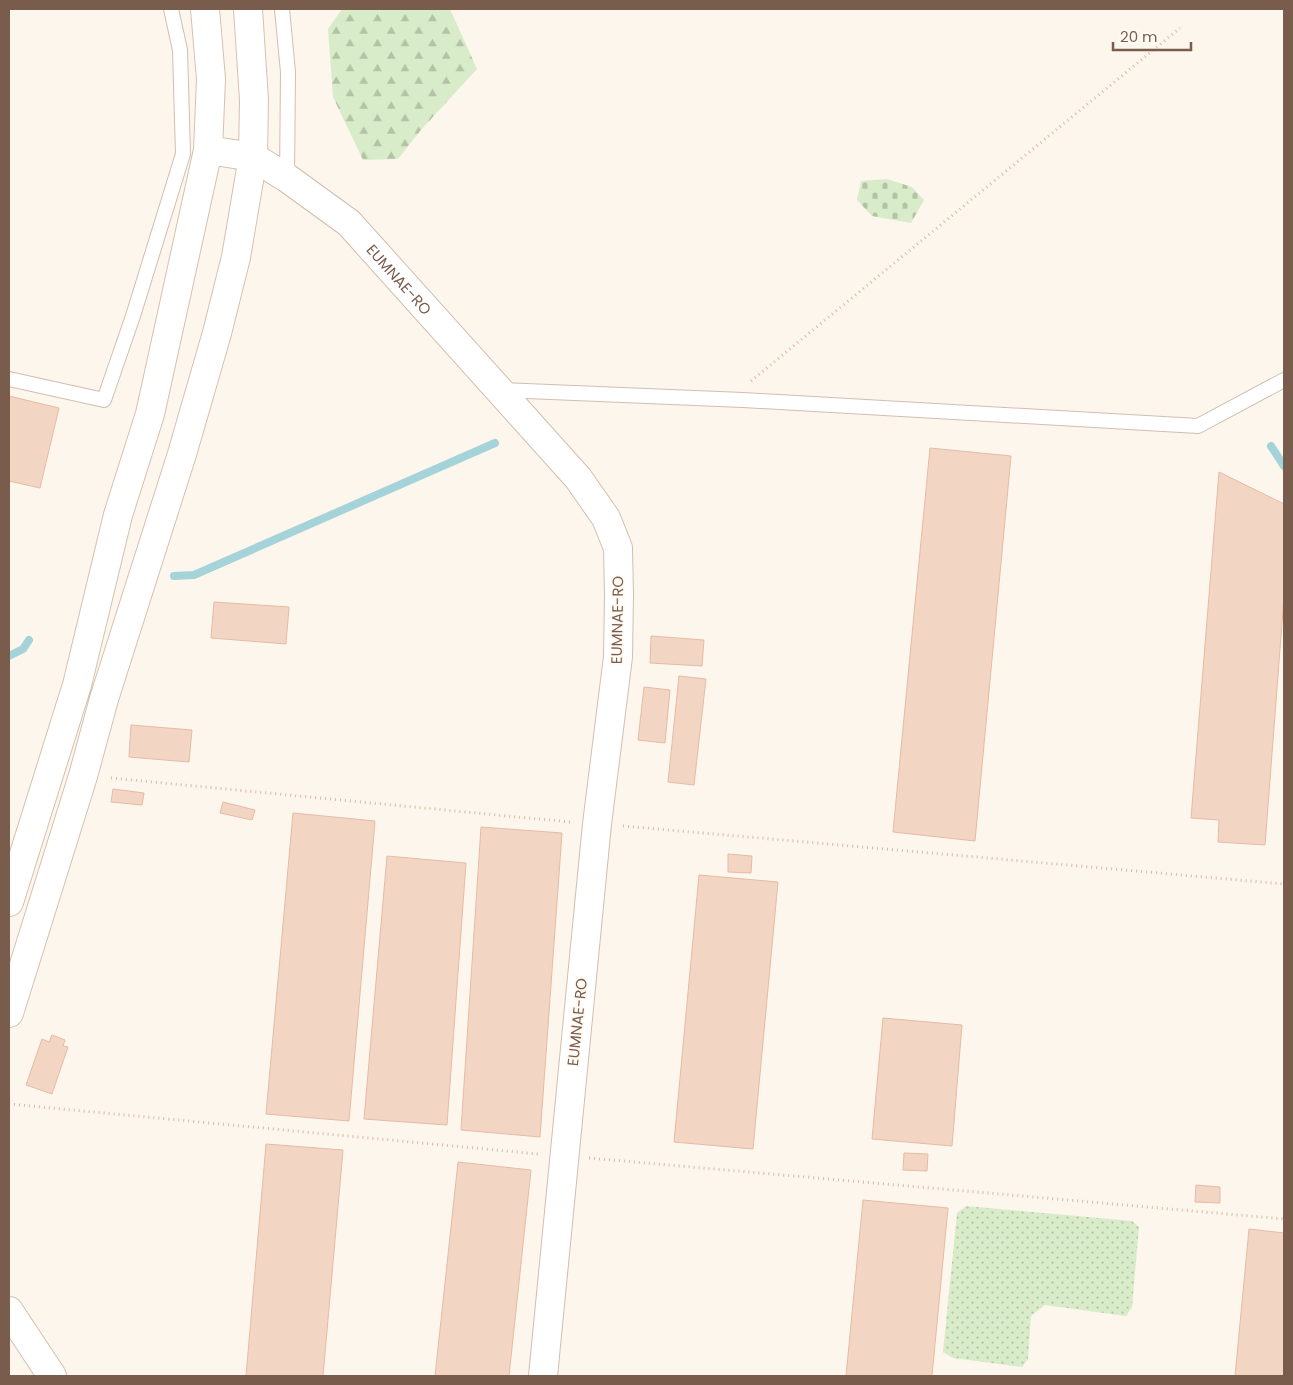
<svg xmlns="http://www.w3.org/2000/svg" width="1293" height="1385" font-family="Poppins,sans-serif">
	<defs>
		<pattern id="grass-dots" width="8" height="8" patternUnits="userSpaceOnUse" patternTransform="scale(1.25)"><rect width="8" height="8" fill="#d8ecc9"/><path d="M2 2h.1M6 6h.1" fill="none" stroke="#b4c2a5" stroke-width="1.8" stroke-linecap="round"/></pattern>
		<pattern id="forest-firs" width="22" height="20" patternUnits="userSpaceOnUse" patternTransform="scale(1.25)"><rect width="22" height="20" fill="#d8ecc9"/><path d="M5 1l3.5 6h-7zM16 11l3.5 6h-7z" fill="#b4c2a5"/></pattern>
		<pattern id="cemetery-stones" width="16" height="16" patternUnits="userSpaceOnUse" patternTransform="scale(1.25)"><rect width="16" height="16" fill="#d8ecc9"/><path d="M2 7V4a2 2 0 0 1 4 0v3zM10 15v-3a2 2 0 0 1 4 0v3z" fill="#b4c2a5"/></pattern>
	</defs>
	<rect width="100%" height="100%" fill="#fdf6ec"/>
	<path fill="url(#grass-dots)" d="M966,1206L1132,1221L1139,1227L1132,1307L1126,1316L1045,1305L1031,1316L1028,1359L1022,1367L953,1358L943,1352L957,1213Z"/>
	<path fill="url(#forest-firs)" d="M342,9H450L477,69L420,131L398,159L363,160L333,97L328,29Z"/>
	<path fill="url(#cemetery-stones)" d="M887,179L912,187L924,200L911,223L872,216L857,200L861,181Z"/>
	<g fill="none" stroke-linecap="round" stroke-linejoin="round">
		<path stroke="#a5d3da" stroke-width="8" d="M1271,446L1284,466
			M174,576L194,575L495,443
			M9,656L23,649L29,640"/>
	</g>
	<path fill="#f3d5c3" stroke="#e6bba3" d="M9,396L59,408L40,488L9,481Z
		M930,448L1011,456L975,841L893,832Z
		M1219,472L1284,504V597L1265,845L1218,842L1219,820L1191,818Z
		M214,602L289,607L286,644L211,638Z
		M651,636L704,640L702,666L650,663Z
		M679,676L706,679L694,785L668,782Z
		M644,687L670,690L665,743L638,740Z
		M131,725L192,730L189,762L129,757Z
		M113,789L144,793L142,805L111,802Z
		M223,802L255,810L252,820L220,813Z
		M293,813L375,821L349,1121L266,1114Z
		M481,827L562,833L540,1137L461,1130Z
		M728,854L752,856L751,873L728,872Z
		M387,856L466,863L447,1125L364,1119Z
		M699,875L778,882L753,1149L674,1142Z
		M883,1018L962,1025L952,1146L872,1139Z
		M52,1035L65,1040L63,1046L68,1047L52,1094L26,1085L42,1039L49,1042Z
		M266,1144L343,1150L323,1376H246Z
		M904,1153L928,1154L927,1171L903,1170Z
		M458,1162L531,1170L509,1376H435Z
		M1196,1185L1220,1187V1203L1195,1202Z
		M863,1200L948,1208L932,1376H846Z
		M1249,1229L1284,1233V1376H1235Z"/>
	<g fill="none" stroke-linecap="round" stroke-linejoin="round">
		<g stroke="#d1beb0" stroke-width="16">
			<path id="lane" d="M282,9L288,72L287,178
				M9,379L104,400L133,316L183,154L180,50L171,9
				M500,390L743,400L1198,426L1284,380"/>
		</g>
		<g stroke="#d1beb0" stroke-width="30">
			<g id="street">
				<path id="s1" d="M253,157L287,178L349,223L578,478L606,518L618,548L619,595L618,657L597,824L543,1376"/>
				<path d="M9,1311L52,1376"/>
			</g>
		</g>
		<g stroke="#d6c0b0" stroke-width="30">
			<path id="secondary" d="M208,150L253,157
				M9,902L77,685L118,515L150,414L208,150L211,79L205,9
				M9,1013L83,776L104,699L182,454L217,333L236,257L253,157L254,100L248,9"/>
		</g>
		<path stroke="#d9b8a5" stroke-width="3" stroke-dasharray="1 4" stroke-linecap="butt" d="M751,381L1180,28
			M111,778L570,822
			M623,826L1284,884
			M9,1104L538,1154
			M589,1158L1284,1219"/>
		<use href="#lane" stroke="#fff" stroke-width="14"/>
		<use href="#street" stroke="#fff" stroke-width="28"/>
		<use href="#secondary" stroke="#fff" stroke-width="28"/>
	</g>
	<g text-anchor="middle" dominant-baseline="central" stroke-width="4" stroke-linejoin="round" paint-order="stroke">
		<g font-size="15" fill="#7a5c4d" stroke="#fffaf3">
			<text stroke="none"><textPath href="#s1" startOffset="192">EUMNAE-RO</textPath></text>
			<text transform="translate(617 620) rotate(-89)">EUMNAE-RO</text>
			<text transform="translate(577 1022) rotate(-84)">EUMNAE-RO</text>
		</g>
	</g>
	<rect width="1293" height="1385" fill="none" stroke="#7a5c4d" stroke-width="20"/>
	<path d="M1113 42v8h78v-8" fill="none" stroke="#7a5c4d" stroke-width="2.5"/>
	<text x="1120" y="42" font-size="15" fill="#7a5c4d" stroke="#fffaf3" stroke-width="4" paint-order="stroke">20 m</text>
</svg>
